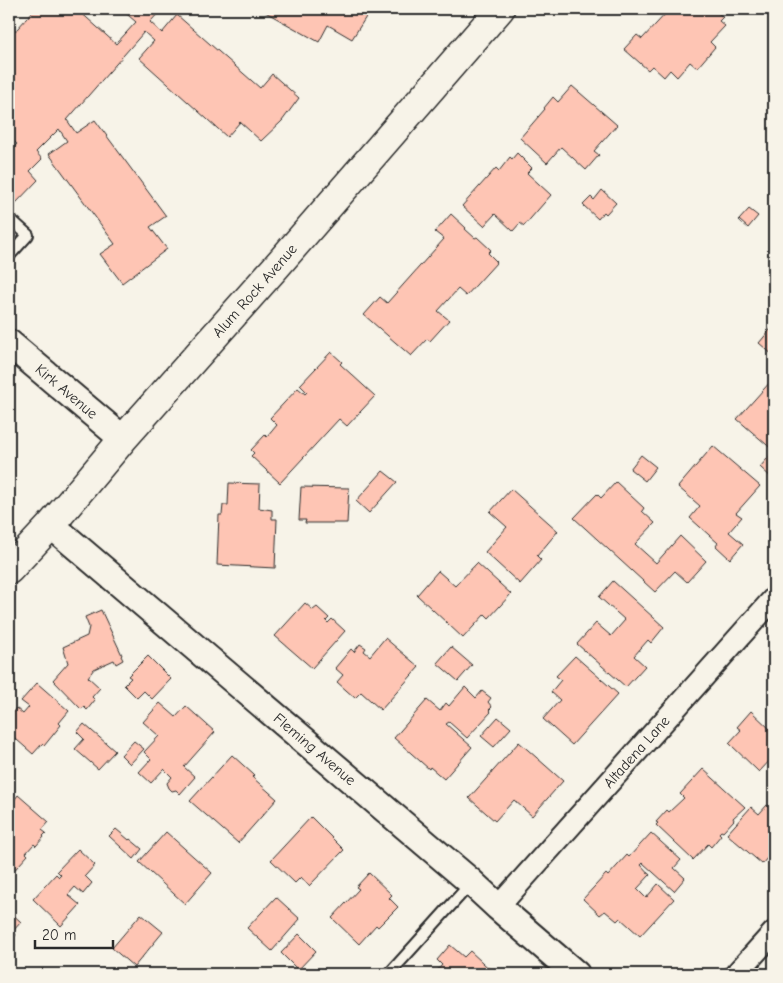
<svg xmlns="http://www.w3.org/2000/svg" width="783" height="983" font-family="'Comic Neue',sans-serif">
	<rect width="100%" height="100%" fill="#f7f3e8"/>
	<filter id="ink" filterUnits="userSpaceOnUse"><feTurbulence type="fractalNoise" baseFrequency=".02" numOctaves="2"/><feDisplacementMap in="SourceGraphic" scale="10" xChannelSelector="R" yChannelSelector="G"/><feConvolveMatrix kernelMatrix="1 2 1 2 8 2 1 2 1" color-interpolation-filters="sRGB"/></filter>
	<g filter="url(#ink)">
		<path fill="#fec5b4" stroke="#2b2b2b" d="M35,9H77L116,44L136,22L121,9H138L143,13L147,9H162L150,22L162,33L177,15L260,88L272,74L299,98L282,121L261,141L240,122L227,137L139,58L154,41L144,32L67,120L76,133L95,120L166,216L150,227L167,249L122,283L100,254L115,244L49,154L67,141L59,129L36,152L42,159L30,171L38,180L15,204L9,199V152L17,144L9,137V38Z
			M260,9H371L352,39L328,25L319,42Z
			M670,9H713L723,17L719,21L725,26L710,42L715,47L697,68L690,62L677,77L670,70L664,77L652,66L648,70L624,49L637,35L642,39Z
			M572,86L617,125L594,151L599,155L586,170L561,147L547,163L520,138L545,109L544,108L553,97L558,102Z
			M517,153L532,168L527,173L551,195L524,226L520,223L513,231L495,214L484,226L462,206L496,168L499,171L510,157L512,159Z
			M602,190L616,203L606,214L604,212L598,219L583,205L591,197L594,200Z
			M749,209L758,216L748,228L739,220Z
			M451,214L466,228L465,229L475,238L477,237L491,250L488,253L497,262L466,296L458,289L438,311L449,320L430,341L427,339L411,356L364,315L380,297L387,303L444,239L435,232Z
			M774,325V356L759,343Z
			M331,352L342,362L340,364L375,396L347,426L339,419L280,483L251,456L254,453L251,450L265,435L267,437L277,425L270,418L298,388L305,394L307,392L300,385Z
			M772,380L774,382V480L760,467L774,451L737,419Z
			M713,446L760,486L736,513L742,517L729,532L743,544L730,559L716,546L718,543L690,518L700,506L678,487Z
			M641,455L656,467L645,481L630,469Z
			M383,471L397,482L369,513L356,501Z
			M616,482L644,508L642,511L655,523L635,544L656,563L680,536L706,561L687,582L675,571L655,592L574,518L597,494L601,498Z
			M229,483L260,484L259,508L272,510V519H277L275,568L217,565L219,515H222L223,505H228Z
			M301,487L349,488L347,523H305L306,520H299Z
			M511,489L558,531L537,556L541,560L520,584L485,552L507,527L490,512Z
			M477,563L511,594L489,618L485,614L463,638L417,595L438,571L455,586Z
			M613,581L664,627L651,643L648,640L634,656L645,666L626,687L577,644L596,623L611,636L625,620L599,597Z
			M305,603L313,610L317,607L329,618L326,621L328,623L332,619L345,631L312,668L275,636Z
			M101,610L122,655L121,656L123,660L116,664L114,660L94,669L88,677L100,688L92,697L95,700L87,710L84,707L81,709L53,680L68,663L63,647L87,636L89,627L85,617Z
			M385,638L419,667L381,710L361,692L355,698L337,682L343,675L335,668L351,649L354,652L360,644L366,648L364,651L370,656Z
			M451,647L472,665L458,681L437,663Z
			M148,656L171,679L152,699L144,691L137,698L124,685L131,678L128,676Z
			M575,656L618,694L572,745L543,719L560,700L551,692L561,680L556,676Z
			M37,683L69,711L59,723L61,725L44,746L42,744L33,754L9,733V717L16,708L23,714L29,707L21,701Z
			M465,687L476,698L482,691L491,698L488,702L492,707L489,710L491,712L467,738L449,722L446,724L472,747L444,779L430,767L429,769L394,738L427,700L440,711L446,703L449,706Z
			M160,703L176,717L186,706L215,732L184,767L195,777L180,794L176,790L172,791L169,788L167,783L172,777L164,769L151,783L139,772L151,759L144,752L159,736L143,722Z
			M751,711L771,730L774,728V756L759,772L729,743L741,730L737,727Z
			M498,717L511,728L494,747L481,736Z
			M84,724L115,751L98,769L75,749L84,739L77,732Z
			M134,741L144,749L130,764L121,755Z
			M519,742L563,781L532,816L514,800L495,821L469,798Z
			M232,755L254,775L252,777L277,799L238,843L190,801Z
			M703,769L745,807L733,818L734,820L723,832L721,831L719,833L721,835L711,847L708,844L693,860L656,825L658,823L656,822L667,810L669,812L684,798L680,794Z
			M18,795L49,822L42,830L46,833L43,836L44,837L36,846L34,844L26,853L28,855L9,876V811L14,805L12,803Z
			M767,805L774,811V850L762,864L727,834L751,807L759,814Z
			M311,817L344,850L309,886L301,877L295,883L271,860Z
			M116,829L129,840L130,839L142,849L134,859L109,836Z
			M166,832L212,873L185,904L139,862Z
			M651,833L681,860L674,868L685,878L674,891L643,863L641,865L650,875L637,889L646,898L658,884L674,899L640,936L620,918L617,921L605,911L600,915L583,899L606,874L608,876L627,855L629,857Z
			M78,849L95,865L85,876L92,883L83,894L75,887L68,895L80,905L61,926L33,899L56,874L59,877L61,875L57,871Z
			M369,873L392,895L389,898L398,907L378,927L376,925L359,944L332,918L359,889L356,887Z
			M276,897L300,919L272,951L247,928Z
			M9,911L21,922L13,931L16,935L9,943Z
			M141,914L163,932L134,967L112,948Z
			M299,934L316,951L298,970L281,953Z
			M450,945L464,957L470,951L495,974H431L433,972L435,973L442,965L437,960Z"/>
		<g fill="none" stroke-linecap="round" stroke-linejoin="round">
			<g stroke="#2b2b2b" stroke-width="14">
				<path id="service" d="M9,218L28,235L9,256
					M389,974L471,883"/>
			</g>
			<g stroke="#2b2b2b" stroke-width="25">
				<g id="minor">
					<path id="s1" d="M498,907L774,598"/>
					<path d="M736,974L774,932"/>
				</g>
			</g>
			<g stroke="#2b2b2b" stroke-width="30">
				<g id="tertiary">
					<path id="s2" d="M9,343L123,439"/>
					<path id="s3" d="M51,525L471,882L498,907L576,974"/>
				</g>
			</g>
			<g stroke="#2b2b2b" stroke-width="31">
				<g id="secondary">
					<path id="s4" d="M9,570L51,525L123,439L275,268L500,9"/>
				</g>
			</g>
			<use href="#service" stroke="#f7f3e8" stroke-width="10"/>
			<use href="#minor" stroke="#f7f3e8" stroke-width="21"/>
			<use href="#tertiary" stroke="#f7f3e8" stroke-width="26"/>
			<use href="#secondary" stroke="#f7f3e8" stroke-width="28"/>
		</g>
	</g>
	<g text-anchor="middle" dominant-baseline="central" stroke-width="4" stroke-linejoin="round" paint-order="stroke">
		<g font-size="15" fill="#2b2b2b" stroke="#f7f3e8">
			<text stroke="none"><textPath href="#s4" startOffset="372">Alum Rock Avenue</textPath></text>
			<text stroke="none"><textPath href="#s2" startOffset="75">Kirk Avenue</textPath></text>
			<text stroke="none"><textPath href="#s3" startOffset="346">Fleming Avenue</textPath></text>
			<text stroke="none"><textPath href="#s1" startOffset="208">Altadena Lane</textPath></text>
		</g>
	</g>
	<rect width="783" height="983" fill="none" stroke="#f7f3e8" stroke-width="30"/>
	<rect x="15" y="15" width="753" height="953" fill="none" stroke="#2b2b2b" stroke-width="2" filter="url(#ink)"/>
	<path d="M35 940v8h78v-8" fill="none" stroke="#2b2b2b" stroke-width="2.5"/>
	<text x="42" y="940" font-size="15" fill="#2b2b2b" stroke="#f7f3e8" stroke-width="4" paint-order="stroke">20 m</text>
</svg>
